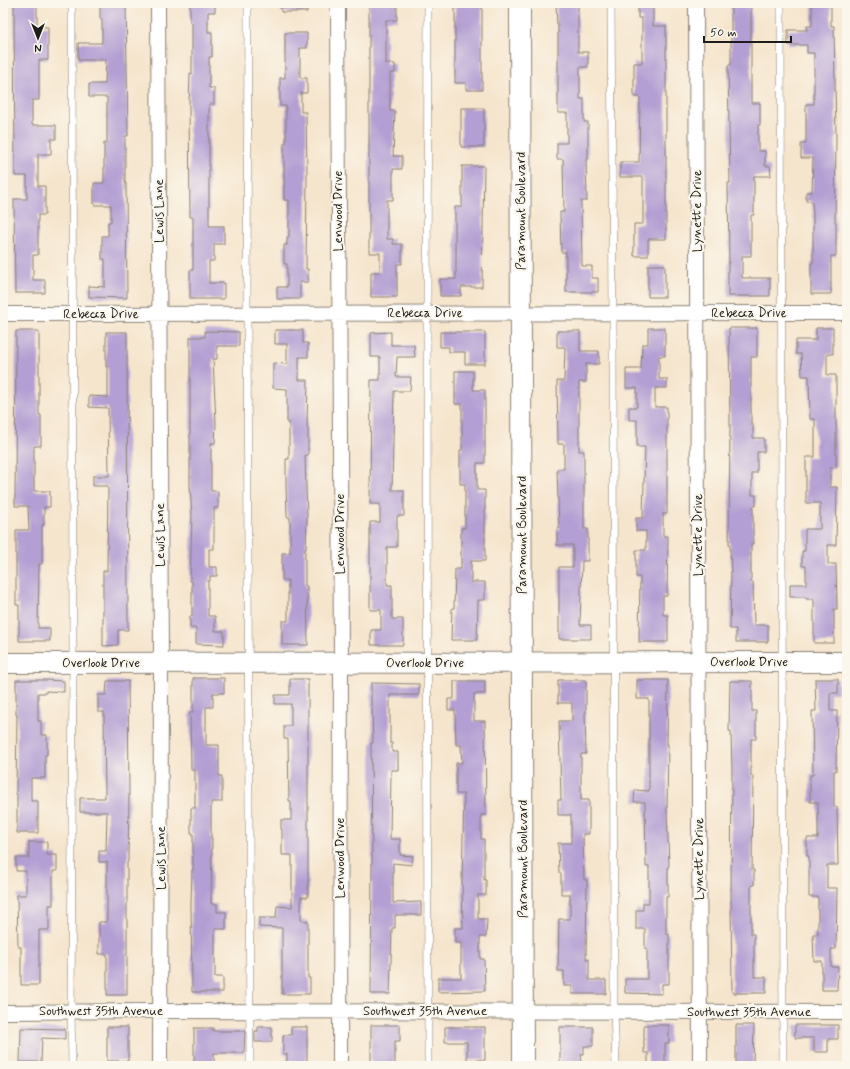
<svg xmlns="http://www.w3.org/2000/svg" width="850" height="1069" font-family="Mynerve,sans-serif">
	<rect width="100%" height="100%" fill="#fbf7ec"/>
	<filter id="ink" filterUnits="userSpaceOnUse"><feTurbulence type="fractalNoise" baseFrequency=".025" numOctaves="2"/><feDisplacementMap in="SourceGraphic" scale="8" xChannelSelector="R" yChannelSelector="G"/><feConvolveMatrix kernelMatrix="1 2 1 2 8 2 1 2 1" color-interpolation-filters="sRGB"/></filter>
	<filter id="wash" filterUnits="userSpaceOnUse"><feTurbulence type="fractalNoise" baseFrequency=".012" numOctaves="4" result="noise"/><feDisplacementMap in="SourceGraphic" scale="16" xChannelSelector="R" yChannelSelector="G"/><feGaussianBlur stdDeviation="0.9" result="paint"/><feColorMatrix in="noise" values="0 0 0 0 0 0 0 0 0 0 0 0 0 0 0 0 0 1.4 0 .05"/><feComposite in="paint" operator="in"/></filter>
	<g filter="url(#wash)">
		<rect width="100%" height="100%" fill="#f6e5cd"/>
		<g id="blocks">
			<path fill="#b39fd3" d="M14,3H37V27H48V60H39V100H32V125H56V139H51V154H38V186H45V215H38V255H33V280H45V293H15L14,199H27V176H15Z
				M100,3H126L128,136H125V183H126L127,298L89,297V286L105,287V259H102V236H108V222H111V205H94V183H104V143H107V97H89V84H105L106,60H78V43H102V19H100Z
				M190,3L215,4V12H208V32H212V57H209V88H214V104H209V226H224V244H214V261H209V283H224V299H190V270H193V217H190L189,104L190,73L192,74V23H190Z
				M281,3H307V12H281Z
				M369,3H397V20H386V64H395V73H390V111H395L393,156H402V169H393V200H387V239H393V244H402V264H397V297H371V272H380V253H369Z
				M455,3H482V90H466V83H455Z
				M556,3H578V52H588V67H580V99H584V122H588V159H586L587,201H581L582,266H592V278H598V292H566V252H561L560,212H564L563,159H557V143H567V113H558V25H557Z
				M638,3H653V26H666V239H648V256H634V224H643V177H620V162H639L640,97H634V63H642V18H638Z
				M731,3H751V103H760V125H758V151H765V166H770L771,176H754V215H751V256H742V278H770V296H728V263H729L728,183H730L728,65H731Z
				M812,3H831V26H834L836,137L835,222H836V256H831V294H811V263H813V215L812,201H806V192H812L813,158H801V144H806V104H814V53H807V45H788V30H807V26H812Z
				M285,33H307V48H300V78H307V93H301V112H306L307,174L306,269H308V282H300V299H277V287H287V264H284V245H287V237H289V200H284V143H286V106H280V78H285Z
				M461,108H484V147H461Z
				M462,166H484L482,287H461V296H440V279H456V248H455V207H462Z
				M648,265H665V297H648Z
				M648,328H665V356H659V379H667V388H655V407H667V514H663V536H668L667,596H663V615H668V642H639L640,577H636V550H646V531H636V518H643L645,447H637V420H629V407H637V388H626V369H641L642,344H648Z
				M729,328H757V357H751V425L753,424V438H764V452H757V473H752V495H756V506H753V544H751V582H753L754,625H768V642H736V629H730L731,578L730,544H729L730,425Z
				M816,328H833V354H827V375H836V468H830V487H837L836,545H828V564H836L837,609H834V643H814V599H806V597H790V584H806V566H802V551H805V529H820V503H806V457H815V419H810L809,376H802L801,354H796V340H816Z
				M275,330H303V343H308V357H299V380H308L307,428H308V455H305L307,517L306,549H305V586H307L308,645H282V621H288V580H282V553H290V517H287L286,486V459H289V423H287V389L273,388V363L287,364V344H275Z
				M16,331H39V415H41V446H34V491H50V507H44V525H42V564H39L38,628H50V641H19V605H16V530H29L28,506H15Z
				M205,331L239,332V346H217V359H213L216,423L215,443H211V491H218V508H214V549H209V567H217V576H210V581H208V616H215V631H224V645L196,644V628H190V616H192V581H190L192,517L190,486V337H205Z
				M557,331H580V351H599V364H586V382H579V451H584V529H588V561H582L580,625H591V639H559V567H573V545H557V529H559L557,469H564V444H558L557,381H564L565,347H557Z
				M106,332H127L128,630H118V645L103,646V571H107L108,486H93V476H109L108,408L89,407V396L108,397V367H106Z
				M391,332V345H414L415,357H397L396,377H411L410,391H394L392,490H404V516H397V547H387V585H392V619H403V645H371V630H381V610H370V522H380V504H370L371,380H380V357H371V333Z
				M440,332H485V364H465V352H449V347H440Z
				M455,371H473V390H485V463H477V490H485V561H471V582H485V600H478L477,640H451L452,608H454L455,569H461V528H465V484H460V450H462V404H455Z
				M193,678H224V693H213V707H206V745H219V776H222V802H211V838H212L211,904H217V912H226V929H215V977H223V992H192L191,904L192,870H193V833H191V808H195V770H191L190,712H193Z
				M290,679H308V897H301V920L308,921V978H310V994H282V928L259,927V918H276L277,906L292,907V855H282V829H281V820H291V801H289L288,739H284V726H291V704H275V695H290Z
				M815,679H838V693H830V711H837L836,771H834V807H837L838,865H827V888H837L836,949H831V967H838L837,990H822V961H814L813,934H818V897H809V856H807V838H818V802H810V775H813L812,711H816Z
				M16,680H46L64,681V692L46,691V693H38V721H41V735H47V755H45V778H31V801H38V833H17V794H16L17,715H16Z
				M558,680H586V713H585L586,754H581V800H589V834H583L584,880H587L586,959H589V980H606V994H572V986H564V971H558L559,919H570V894H561V873H559L558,843H571V815H558V800H561L559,721H572V703H558Z
				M637,680H668L667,744H668L667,811L669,866H668V897H666V934H669V984H662V994L625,993V979H647V949H645V929H636V910H643V903H649V866L646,867L645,802H634L635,790L649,791V699H637Z
				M107,681H128L129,793L128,862H127V995H107V954H99V922H107V862H99V851H106L107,812H80V798H105L104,712H98V695H106Z
				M454,681H485V694H474V721H485L486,815H481V839H484V880H486V895H478V919H487L486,937H480V959H484L485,991L438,992V978H461V943H455V928H463L462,880L464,794H456V763H462L461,745H456L455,710H448V699H454Z
				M730,681H752V711H756V739H751V776H753L752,870H754V885H751V934H754V977H766V993H732L731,898L732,771L731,731H729Z
				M371,683L419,684V695H390V743H392V752H398V770H391L390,839H400V855L413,856L412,865L393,863V903L421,902V915H395V928H392L390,994H371L372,865L371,743H373L372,706H371Z
				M29,842H47V855H57V871H53V905H49V930H39V985H21V947H18L17,895H26V871H16V858H29Z
				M371,1025H400V1041H395V1066H371Z
				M644,1025H669V1043H665V1066H648V1053H644Z
				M736,1025H754L753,1066H736Z
				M795,1025H838V1039H828V1052H814V1038H795Z
				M107,1027H128V1061H107Z
				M258,1027H272V1042H255V1031H258Z
				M291,1027H307V1066H287V1054H283V1035H291Z
				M445,1027H485V1060H467V1042H445Z
				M560,1027H593V1046H584V1054H581L582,1066H560Z
				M21,1028L65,1029V1039L42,1038L41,1062H20Z
				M194,1028H213V1031H245L244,1053H214V1066H194Z"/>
		</g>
	</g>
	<g filter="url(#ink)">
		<use href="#blocks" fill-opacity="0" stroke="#898074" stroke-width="1"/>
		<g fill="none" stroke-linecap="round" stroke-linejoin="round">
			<g stroke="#898074" stroke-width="8">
				<path id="lane" d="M248,3L247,313L250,1066
					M428,3L427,313L428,1066
					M611,3L613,313L614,1012L616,1066
					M781,3L783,1066
					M72,1066L71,1011L73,663L72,3"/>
			</g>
			<g stroke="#898074" stroke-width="16">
				<path id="street" d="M158,3L161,663L160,1066
					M338,3L341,663L340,1066
					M696,3L700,1066
					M3,314L847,313
					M3,1012L152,1011L847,1012"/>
			</g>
			<g stroke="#898074" stroke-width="22">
				<path id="secondary" d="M520,3L523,1066
					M3,663L847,662"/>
			</g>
			<use href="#lane" stroke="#fff" stroke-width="7"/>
			<use href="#street" stroke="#fff" stroke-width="14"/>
			<use href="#secondary" stroke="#fff" stroke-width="20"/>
		</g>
	</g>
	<g text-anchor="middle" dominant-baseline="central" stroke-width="4" stroke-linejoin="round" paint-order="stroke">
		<g font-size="13" fill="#1c1c1c" stroke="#fbf7ec">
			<text transform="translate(159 211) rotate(-90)">Lewis Lane</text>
			<text transform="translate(338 211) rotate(-90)">Lenwood Drive</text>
			<text transform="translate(521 211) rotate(-90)">Paramount Boulevard</text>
			<text transform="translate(697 211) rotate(-90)">Lynette Drive</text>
			<text x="425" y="313">Rebecca Drive</text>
			<text x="749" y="313">Rebecca Drive</text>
			<text x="101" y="314">Rebecca Drive</text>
			<text transform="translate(340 534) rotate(-90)">Lenwood Drive</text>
			<text transform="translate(160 535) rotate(-90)">Lewis Lane</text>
			<text transform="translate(522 535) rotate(-90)">Paramount Boulevard</text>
			<text transform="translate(698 535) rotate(-90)">Lynette Drive</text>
			<text x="749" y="662">Overlook Drive</text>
			<text x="101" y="663">Overlook Drive</text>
			<text x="425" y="663">Overlook Drive</text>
			<text transform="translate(161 858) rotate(-90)">Lewis Lane</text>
			<text transform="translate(340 858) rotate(-90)">Lenwood Drive</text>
			<text transform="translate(523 859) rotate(-90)">Paramount Boulevard</text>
			<text transform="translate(699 859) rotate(-90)">Lynette Drive</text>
			<text x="101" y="1011">Southwest 35th Avenue</text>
			<text x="425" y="1011">Southwest 35th Avenue</text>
			<text x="749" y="1012">Southwest 35th Avenue</text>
		</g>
	</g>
	<rect width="850" height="1069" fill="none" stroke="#fbf7ec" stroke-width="16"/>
	<g transform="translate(38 38) rotate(180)" stroke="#fbf7ec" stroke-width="3" paint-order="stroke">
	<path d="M0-3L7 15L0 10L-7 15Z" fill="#1c1c1c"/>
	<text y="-6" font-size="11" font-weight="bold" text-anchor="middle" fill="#1c1c1c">N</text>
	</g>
	<path d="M704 36v6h87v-6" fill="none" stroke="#1c1c1c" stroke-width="2"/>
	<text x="710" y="36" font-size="12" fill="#1c1c1c" stroke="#fbf7ec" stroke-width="3" paint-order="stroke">50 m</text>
</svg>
